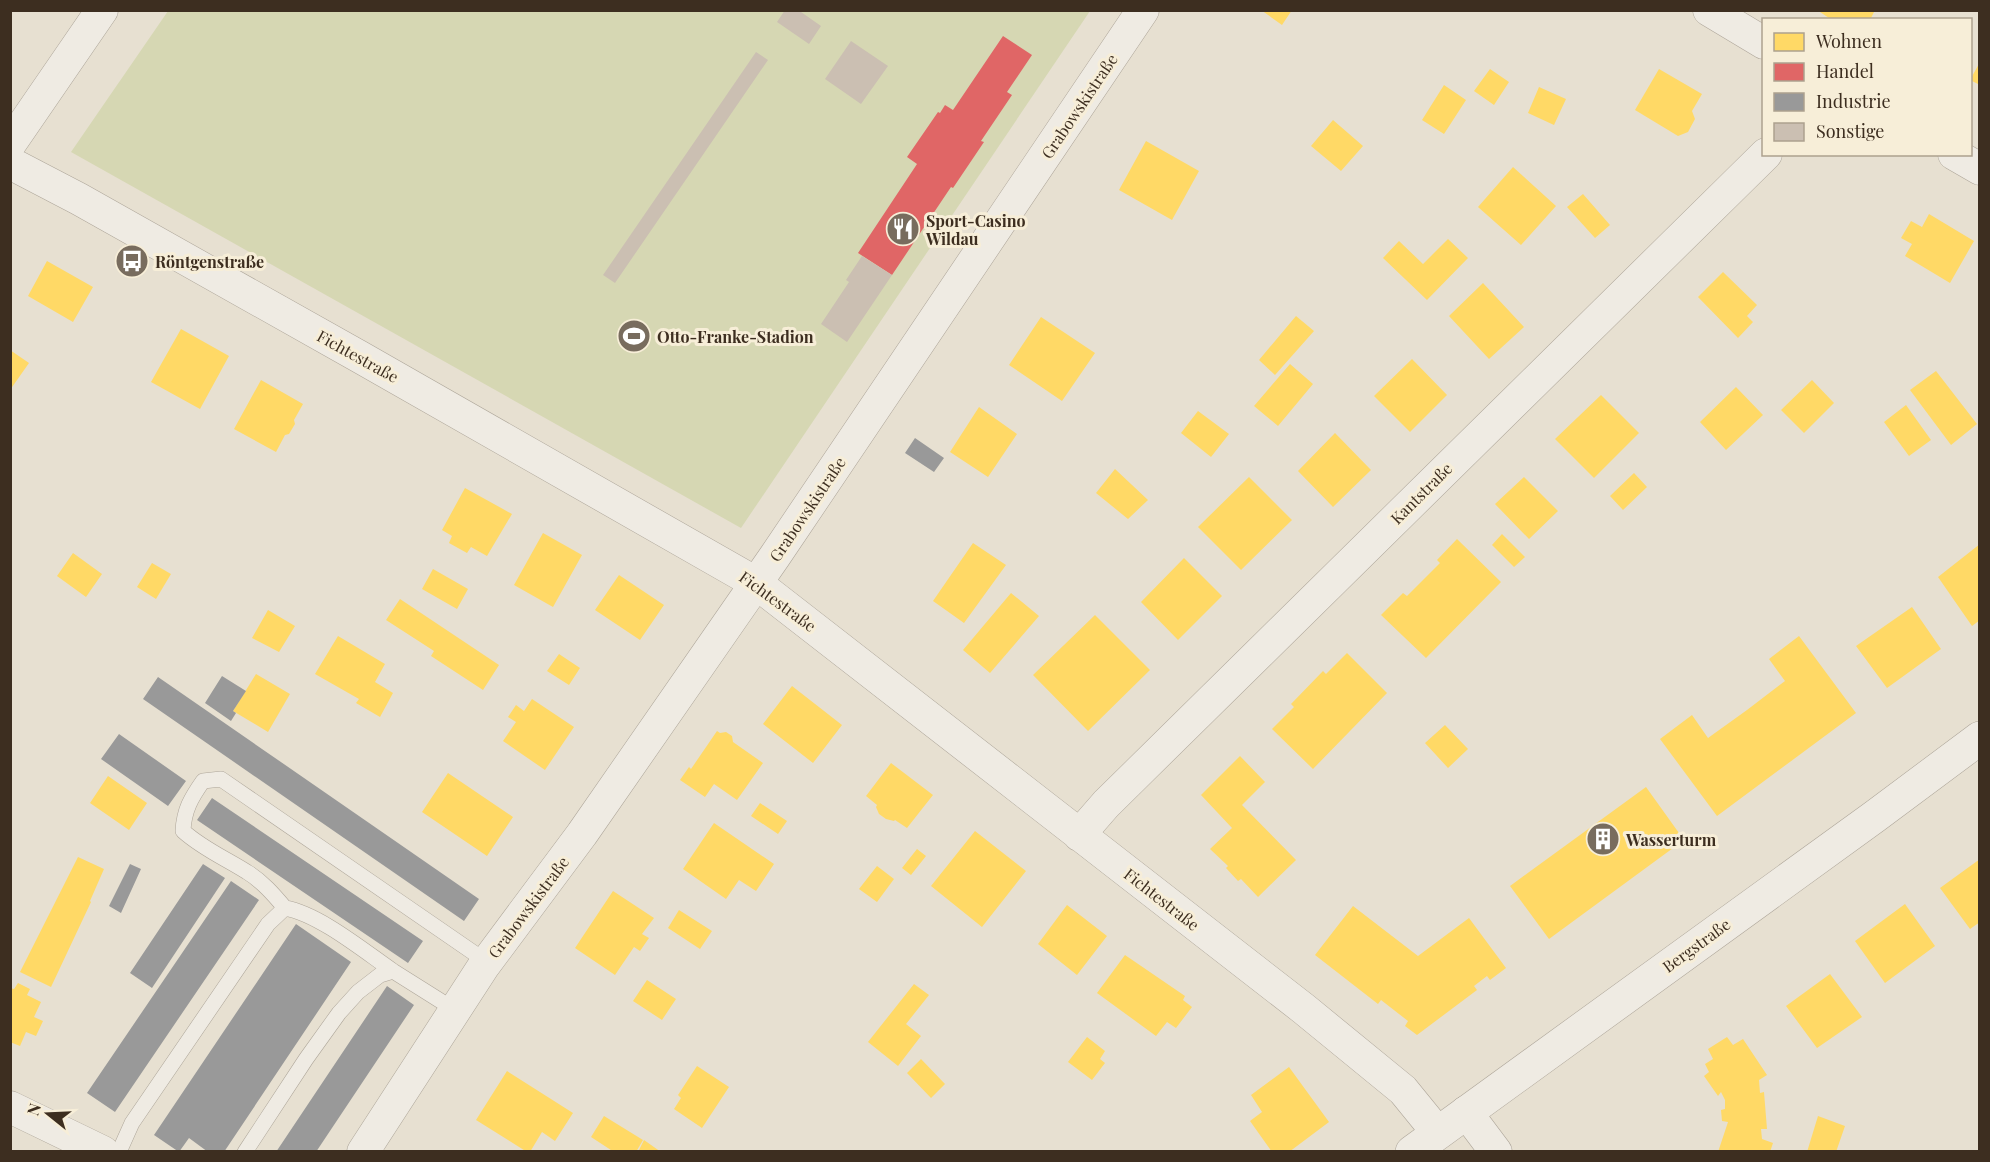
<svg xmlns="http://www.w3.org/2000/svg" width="1990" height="1162" font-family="'Playfair Display',serif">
	<rect width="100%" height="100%" fill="#e7e0d1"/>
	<path fill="#d6d7b3" d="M168,11H1090L741,528L71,152Z"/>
	<path fill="#ffd966" d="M1261,10H1292L1282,25Z
		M1817,10H1875L1870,20H1832Z
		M1980,62V85L1970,80Z
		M1490,69L1509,82L1494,105L1474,91Z
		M1659,69L1702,94L1692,111L1695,119L1688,132L1678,136L1635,110Z
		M1444,85L1466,100L1444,134L1422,120Z
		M1539,87L1566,99L1554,125L1528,113Z
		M1333,120L1363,146L1341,171L1311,146Z
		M1146,141L1199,171L1172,220L1119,190Z
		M1513,167L1556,206L1521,245L1478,207Z
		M1583,194L1610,225L1595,238L1567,207Z
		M1929,214L1974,241L1950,283L1905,256L1912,244L1901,238L1911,221L1922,227Z
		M1448,239L1468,258L1427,300L1383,258L1399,241L1423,264Z
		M47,261L93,287L73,322L28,296Z
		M1723,272L1757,305L1747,316L1753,322L1738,338L1698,297Z
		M1483,283L1524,327L1489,359L1449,316Z
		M1296,316L1314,331L1275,375L1259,360Z
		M1041,317L1095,353L1062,401L1009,365Z
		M181,329L229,356L200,409L151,382Z
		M10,350L29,363L10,390Z
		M1412,359L1447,395L1410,432L1374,396Z
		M1290,364L1313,384L1278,426L1254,406Z
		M1936,371L1977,424L1951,445L1910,390Z
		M261,380L303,404L294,420L295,424L289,434L285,435L276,452L234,429Z
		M1812,380L1834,403L1804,433L1781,410Z
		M1736,387L1763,415L1726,450L1700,422Z
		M1601,395L1639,433L1594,478L1555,439Z
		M1906,405L1931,440L1909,456L1884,422Z
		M979,407L1017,434L988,477L950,452Z
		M1198,411L1229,434L1211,457L1181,433Z
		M1335,433L1371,470L1333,507L1298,471Z
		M1115,469L1148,500L1128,519L1096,493Z
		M1634,473L1647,487L1623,510L1610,496Z
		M1249,477L1292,520L1241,570L1198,527Z
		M1524,477L1558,511L1529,539L1495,504Z
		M465,488L512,514L487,556L471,547L467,553L449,543L452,536L442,530Z
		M543,533L582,555L553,607L514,585Z
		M1502,534L1525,557L1514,567L1492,545Z
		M1457,539L1501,582L1426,658L1381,615L1403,593L1407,596L1440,563L1437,560Z
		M973,543L1006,565L964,623L933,601Z
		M1980,544V620L1972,626L1938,577Z
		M73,553L102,574L86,597L57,576Z
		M1184,558L1222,596L1178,640L1141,602Z
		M152,563L171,574L156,599L137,587Z
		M433,569L468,589L457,609L422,589Z
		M619,575L664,605L640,640L595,610Z
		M1011,593L1039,616L990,673L963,650Z
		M400,599L499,665L483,690L431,656L434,651L386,620Z
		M1912,607L1941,649L1887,688L1856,646Z
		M268,610L295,626L279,652L252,638Z
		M1095,615L1150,670L1088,731L1033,675Z
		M338,636L385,664L375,682L393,693L380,717L356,703L359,699L315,674Z
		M1799,636L1856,713L1717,816L1660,739L1692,715L1708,738L1747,710L1785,681L1769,659Z
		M1347,653L1387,693L1313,769L1272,729L1294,707L1291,704L1323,671L1326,674Z
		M559,654L580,668L569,685L547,671Z
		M256,674L290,694L268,732L233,711Z
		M792,686L842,725L813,763L763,724Z
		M532,699L574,727L545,770L503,741L516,722L508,717L516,705L524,711Z
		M1445,725L1468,749L1448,768L1425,743Z
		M717,731L720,733L726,732L732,736L733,742L763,763L737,800L714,784L705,797L680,780L689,767L691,769Z
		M1240,756L1265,782L1242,805L1296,860L1258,897L1241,879L1238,881L1226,868L1228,866L1210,849L1232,828L1201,795Z
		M891,763L933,795L907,828L895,820L894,821L886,819L879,814L876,807L877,805L866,796Z
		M448,773L513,817L487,856L422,812Z
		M108,776L147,803L129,830L90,803Z
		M1646,787L1684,840L1549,939L1510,886Z
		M760,803L787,821L778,834L751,816Z
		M714,823L774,864L756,891L739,880L726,899L683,869Z
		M975,831L1026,871L982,927L931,886Z
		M917,849L926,856L911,875L902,868Z
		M78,857L104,869L90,901L91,902L51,987L20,972Z
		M1980,859V922L1970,929L1940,888Z
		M877,866L894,879L877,902L859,889Z
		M613,891L654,918L642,934L649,938L640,951L634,947L615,975L575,948Z
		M1905,904L1935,946L1885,983L1855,941Z
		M1067,905L1107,936L1077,975L1038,944Z
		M1353,906L1418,956L1469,918L1506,968L1490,980L1487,976L1474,986L1477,990L1417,1035L1405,1026L1408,1021L1381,1000L1378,1004L1315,955Z
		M679,910L712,931L700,949L668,928Z
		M1125,955L1185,996L1183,1000L1192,1007L1176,1028L1167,1022L1156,1036L1097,993Z
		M1830,974L1862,1017L1817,1048L1786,1006Z
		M647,980L676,999L662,1020L633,1001Z
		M18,983L30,989L27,995L41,1002L34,1017L43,1021L36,1036L26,1032L20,1046L10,1042V988L14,989Z
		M914,984L929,995L906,1024L921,1036L898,1066L868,1042Z
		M1087,1037L1105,1051L1100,1059L1105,1063L1092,1080L1068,1062Z
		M1727,1037L1733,1045L1743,1039L1767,1075L1759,1080L1760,1093L1764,1092L1767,1129H1761L1762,1139L1773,1143L1770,1152H1718L1728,1122L1722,1121L1721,1110L1725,1109V1100L1721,1092L1718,1096L1704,1076L1709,1072L1705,1064L1713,1059L1708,1049Z
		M921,1059L945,1084L931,1098L907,1073Z
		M697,1066L729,1087L702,1128L674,1109L681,1098L678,1095Z
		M1289,1067L1329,1122L1289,1152H1272L1250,1121L1262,1112L1251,1095Z
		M507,1071L573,1113L555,1141L542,1132L530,1152H527L476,1120Z
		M604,1116L643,1140L636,1152H614L591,1137Z
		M1818,1116L1845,1126L1836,1152H1807Z
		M644,1140L661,1152H638Z"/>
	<path fill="#e06666" d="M1003,36L1032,55L1007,92L1012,95L981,141L984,142L953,188L951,187L892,275L858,253L917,164L907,157L938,112L940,113L945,105L953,110Z"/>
	<path fill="#999" d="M915,438L944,458L934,472L905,453Z
		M222,676L246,691L233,711L236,713L231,721L205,703Z
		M158,677L479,899L464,921L143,699Z
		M119,734L186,781L168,806L101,759Z
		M212,798L423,941L408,963L197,820Z
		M130,864L141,869L121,913L109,906Z
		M203,864L225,878L152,988L130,973Z
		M231,881L259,900L115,1112L87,1093Z
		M296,924L351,962L224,1152H208L189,1138L179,1152L154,1135Z
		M387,986L414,1005L316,1152H276Z"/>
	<path fill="#cbbfb2" d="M785,10H803L801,12L821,26L809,44L777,22Z
		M851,41L888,66L861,104L825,79Z
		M756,52L768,60L615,283L603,275Z
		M862,256L892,275L847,342L821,324L849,282L846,280Z"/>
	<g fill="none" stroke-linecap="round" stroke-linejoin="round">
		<g stroke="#ada599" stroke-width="16">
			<path id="service" d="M285,908C274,895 262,881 247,872C225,858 203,849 183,831C184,810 191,798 203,781L221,779L487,962
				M119,1152L132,1123L268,924L285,908C319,914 364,951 393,971
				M245,1152L306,1059L339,1013L358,992L380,975L393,971L455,1010"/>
		</g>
		<g stroke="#ada599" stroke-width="33">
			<path id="minor" d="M1709,10L1764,43
				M10,144L102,10
				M1954,154L1980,169
				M10,163L79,199L360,357L756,583L1304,1009L1403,1090L1438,1133
				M1079,835L1106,804L1766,154
				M10,1107L103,1152
				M1466,1112L1496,1152
				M363,1152L483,967L582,834L775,556L1143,10"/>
		</g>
		<g stroke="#ada599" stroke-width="34">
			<path id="tertiary" d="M1412,1152L1874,817L1980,738"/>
		</g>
		<use href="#service" stroke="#efebe3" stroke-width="15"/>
		<use href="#minor" stroke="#efebe3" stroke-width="32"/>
		<use href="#tertiary" stroke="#efebe3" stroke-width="33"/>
	</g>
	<defs>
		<g id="restaurant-disc" transform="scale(1.725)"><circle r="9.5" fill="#786c5e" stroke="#f7eed8"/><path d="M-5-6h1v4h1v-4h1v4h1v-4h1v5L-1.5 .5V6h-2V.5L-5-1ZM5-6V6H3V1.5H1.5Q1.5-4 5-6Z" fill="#fff"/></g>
		<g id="bus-disc" transform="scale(1.725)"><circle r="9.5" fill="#786c5e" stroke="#f7eed8"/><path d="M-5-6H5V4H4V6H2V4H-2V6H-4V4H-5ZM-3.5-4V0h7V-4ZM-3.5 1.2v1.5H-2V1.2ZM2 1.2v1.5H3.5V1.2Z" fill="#fff"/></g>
		<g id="stadium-disc" transform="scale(1.725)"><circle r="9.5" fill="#786c5e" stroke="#f7eed8"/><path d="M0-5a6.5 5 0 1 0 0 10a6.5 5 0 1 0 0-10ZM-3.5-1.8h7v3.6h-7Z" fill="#fff"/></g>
		<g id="building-disc" transform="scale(1.725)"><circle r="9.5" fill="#786c5e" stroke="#f7eed8"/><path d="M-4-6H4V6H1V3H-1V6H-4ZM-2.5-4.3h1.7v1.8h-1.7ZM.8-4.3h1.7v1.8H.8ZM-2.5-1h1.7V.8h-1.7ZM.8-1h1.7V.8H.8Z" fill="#fff"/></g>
	</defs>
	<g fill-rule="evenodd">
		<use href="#restaurant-disc" x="903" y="229"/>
		<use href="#bus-disc" x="132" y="261"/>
		<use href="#stadium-disc" x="634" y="336"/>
		<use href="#building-disc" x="1603" y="839"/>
	</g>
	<g text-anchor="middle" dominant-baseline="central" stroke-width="6" stroke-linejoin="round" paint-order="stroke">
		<g font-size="16" fill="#3d2e20" stroke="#f7eed8">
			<text transform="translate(1079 106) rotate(-56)">Grabowskistraße</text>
			<text transform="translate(358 356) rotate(29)">Fichtestraße</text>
			<text transform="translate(1421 493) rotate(-45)">Kantstraße</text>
			<text transform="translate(807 509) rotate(-56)">Grabowskistraße</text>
			<text transform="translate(778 601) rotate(36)">Fichtestraße</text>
			<text transform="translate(1162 899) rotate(38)">Fichtestraße</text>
			<text transform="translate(528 907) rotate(-53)">Grabowskistraße</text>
			<text transform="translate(1696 945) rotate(-36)">Bergstraße</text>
		</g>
		<g font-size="16" font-weight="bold" fill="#3d2e20" stroke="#f7eed8" text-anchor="start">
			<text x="926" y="220">Sport-Casino<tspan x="926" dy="18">Wildau</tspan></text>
			<text x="155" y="261">Röntgenstraße</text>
			<text x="657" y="336">Otto-Franke-Stadion</text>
			<text x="1626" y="839">Wasserturm</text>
		</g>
	</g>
	<rect width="1990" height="1162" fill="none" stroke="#3d2e20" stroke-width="24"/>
	<rect x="1762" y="18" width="210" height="138" fill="#f7eed8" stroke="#ada18e" stroke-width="1.5"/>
	<rect x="1774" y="33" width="30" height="18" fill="#ffd966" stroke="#ada18e" stroke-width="1.5"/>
	<text x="1816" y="48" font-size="18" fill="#3d2e20">Wohnen</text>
	<rect x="1774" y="63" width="30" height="18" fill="#e06666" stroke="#ada18e" stroke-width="1.5"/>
	<text x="1816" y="78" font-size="18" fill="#3d2e20">Handel</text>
	<rect x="1774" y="93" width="30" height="18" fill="#999999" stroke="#ada18e" stroke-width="1.5"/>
	<text x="1816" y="108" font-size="18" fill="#3d2e20">Industrie</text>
	<rect x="1774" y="123" width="30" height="18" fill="#cbbfb2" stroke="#ada18e" stroke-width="1.5"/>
	<text x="1816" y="138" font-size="18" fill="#3d2e20">Sonstige</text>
	<g transform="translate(48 1114) rotate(288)" stroke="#f7eed8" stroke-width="4.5" paint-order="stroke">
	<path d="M0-4.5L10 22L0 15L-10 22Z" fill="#3d2e20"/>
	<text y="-9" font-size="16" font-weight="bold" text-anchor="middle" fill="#3d2e20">N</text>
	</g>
</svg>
